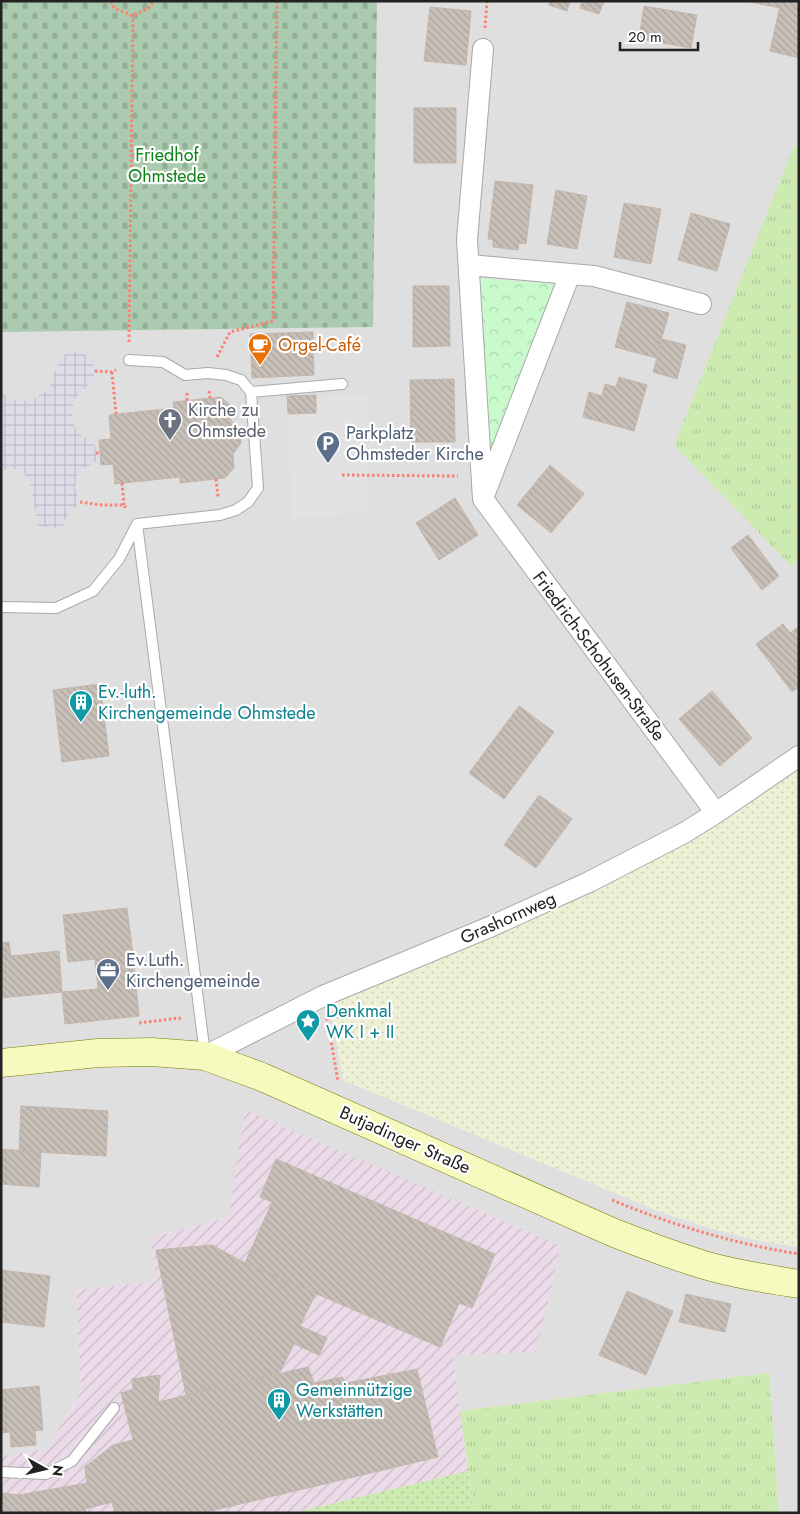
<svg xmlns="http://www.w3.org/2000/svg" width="800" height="1514" font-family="Jost,sans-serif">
	<defs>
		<pattern id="industrial-furrows" width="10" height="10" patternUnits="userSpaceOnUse" patternTransform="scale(1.25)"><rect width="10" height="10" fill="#ebdbe8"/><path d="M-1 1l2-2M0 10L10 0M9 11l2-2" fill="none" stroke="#c9bcc7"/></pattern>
		<pattern id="farmland-dots" width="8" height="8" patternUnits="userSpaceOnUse" patternTransform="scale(1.25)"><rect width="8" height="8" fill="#eef0d5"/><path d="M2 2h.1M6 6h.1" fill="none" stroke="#ccceb7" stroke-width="1.8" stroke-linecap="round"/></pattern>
		<pattern id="grass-tufts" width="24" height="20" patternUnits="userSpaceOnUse" patternTransform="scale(1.25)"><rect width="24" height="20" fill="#cdebb0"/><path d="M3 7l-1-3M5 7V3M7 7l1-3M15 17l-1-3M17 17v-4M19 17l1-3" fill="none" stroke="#b0c997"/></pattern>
		<pattern id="cemetery-stones" width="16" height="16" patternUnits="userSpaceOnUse" patternTransform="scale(1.25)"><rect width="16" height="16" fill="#aacbaf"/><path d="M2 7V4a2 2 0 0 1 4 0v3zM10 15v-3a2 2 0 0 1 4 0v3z" fill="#92ae96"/></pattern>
		<pattern id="park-crowns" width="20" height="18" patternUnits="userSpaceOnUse" patternTransform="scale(1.25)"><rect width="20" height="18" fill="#c8facc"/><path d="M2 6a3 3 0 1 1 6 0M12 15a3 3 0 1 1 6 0" fill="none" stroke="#acd6af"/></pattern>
		<pattern id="garden-dots" width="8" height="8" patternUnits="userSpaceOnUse" patternTransform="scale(1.25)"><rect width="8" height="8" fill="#cdebb0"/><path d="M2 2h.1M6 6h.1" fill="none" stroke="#b0c997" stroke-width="1.8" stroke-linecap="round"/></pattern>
		<pattern id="plaza-grid" width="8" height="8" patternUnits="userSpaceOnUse" patternTransform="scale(1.25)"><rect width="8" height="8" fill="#dddde8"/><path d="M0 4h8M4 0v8" fill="none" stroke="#bdbdc7"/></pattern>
		<pattern id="building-back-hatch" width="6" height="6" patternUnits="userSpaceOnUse" patternTransform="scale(1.25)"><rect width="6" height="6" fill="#c7bfb8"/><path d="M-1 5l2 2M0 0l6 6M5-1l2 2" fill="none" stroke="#aba49e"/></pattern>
	</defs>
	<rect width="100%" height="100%" fill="#f2efe9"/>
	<path fill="#e0dfdf" d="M1,1H799V147H793L791,566L799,559V768L343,1080L666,1214L713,1229L761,1241L799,1247V1513H779L768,1373L460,1411L453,1355L246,1111L228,1217L150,1238L157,1281L76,1290L81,1390L47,1450L1,1456Z"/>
	<path fill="url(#industrial-furrows)" d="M245,1110L561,1246L536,1352L453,1355L468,1471L293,1513H1V1456L47,1449L81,1391L76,1290L157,1281L150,1238L228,1217Z"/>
	<path fill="url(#farmland-dots)" d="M799,768V1247L761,1241L713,1229L666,1214L343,1080L329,1003L688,841L753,801Z"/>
	<path fill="url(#grass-tufts)" d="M794,146L799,147V559L791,566L674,445Z
		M769,1373L779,1513H474L460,1411Z"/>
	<path fill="url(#cemetery-stones)" d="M1,1H377L373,327L1,332Z"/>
	<path fill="url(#park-crowns)" d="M479,278L555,284L490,454Z"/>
	<path fill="url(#garden-dots)" d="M468,1471L474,1513H293Z"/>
	<path fill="#e2e2e2" d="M367,395L368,512L292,518L287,416L318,414L317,398Z"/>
	<path fill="url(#plaza-grid)" d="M72,351L83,353L92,360L95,371L92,382L75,398L72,410L73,422L77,432L95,445L97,461L81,470L76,478L75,488L80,502L69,512L65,520L62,529L38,526L30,483L24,473L13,468L1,471V392L9,399L31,401L49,389L57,366L62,356Z"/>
	<path fill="url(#building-back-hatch)" stroke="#c4b6ab" d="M550,1H570L567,11L549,5Z
		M582,1H604L599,14L580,8Z
		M746,1H781L780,8Z
		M781,1H799V58L770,51Z
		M644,6L697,15L691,48L639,39Z
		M430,7L471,11L466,65L424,61Z
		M414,108H456V163H414Z
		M495,181L533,185L526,244L519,243L518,250L493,247V240L488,239Z
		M556,190L587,196L577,249L547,244Z
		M624,203L661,209L651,264L614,257Z
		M691,213L730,224L717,271L678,260Z
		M413,286H449L450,346L413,347Z
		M627,302L669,313L656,358L615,347Z
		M313,332L314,375L252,378L250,334Z
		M662,339L686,345L677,379L653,372Z
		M619,377L647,385L634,431L583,417L589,392L602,396L605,384L616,387Z
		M454,379L455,442H411L410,380Z
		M316,395V413L288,414L287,396Z
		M221,397L230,405L231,421L240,428L241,443L233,454L234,468L225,478L180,483V477L115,484L113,464L101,465L99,440L111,439L109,415L174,408L173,402Z
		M550,465L584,494L551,533L517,505Z
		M455,498L478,535L439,560L416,523Z
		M748,535L779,576L762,590L731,548Z
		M783,624L790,633L799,626V687L792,692L756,644Z
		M100,684L109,756L62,762L53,690Z
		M712,691L752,738L720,766L679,719Z
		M519,706L554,732L504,799L469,773Z
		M539,795L572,819L536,868L504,845Z
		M127,908L133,955L68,962L63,915Z
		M9,942L11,956L59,951L62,992L1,998V943Z
		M133,955L139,1016L65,1024L62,992L98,989L95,959Z
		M21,1106L108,1111L106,1156L19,1151Z
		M1,1149L41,1152L39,1187L1,1184Z
		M276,1159L495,1254L472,1308L459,1303L440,1347L245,1263L272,1202L260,1197Z
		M212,1245L245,1263L316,1293L300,1326L327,1338L319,1355L294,1344L279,1374L186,1395L156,1250Z
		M1,1270L50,1276L44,1327L1,1322Z
		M627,1291L673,1311L646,1375L599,1355Z
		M686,1294L731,1304L725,1332L679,1322Z
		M308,1367L314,1383L342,1377L346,1383L417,1369L438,1457L202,1513H115L112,1502L85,1509L86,1513H1V1493L19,1495L87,1483L85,1467L113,1445L133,1440L121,1393L133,1389L132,1379L160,1375L158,1402Z
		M39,1386L43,1430L35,1431L36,1445L11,1447L10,1432L1,1433V1390Z"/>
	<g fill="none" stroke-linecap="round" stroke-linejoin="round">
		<g stroke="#a9a9a9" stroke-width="12">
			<path id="lane" d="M251,392L342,384
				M137,524L205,1054
				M1,607L56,608L93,591L119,559L137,524L220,515L236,510L248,502L258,488L251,392L241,380L226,375L208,373L185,375L163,362L129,360
				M1,1472L46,1474L72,1461L114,1408"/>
		</g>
		<g stroke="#a9a9a9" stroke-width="22">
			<path id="street" d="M483,49L467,240L483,499L716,813
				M469,265L594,276L701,304
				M485,493L570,274
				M205,1056L323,996L492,926L589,882L684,833L716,813L799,756"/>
		</g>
		<g stroke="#707d05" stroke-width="29">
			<path id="secondary" d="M1,1063L98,1053L152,1052L205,1056L262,1077L612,1232C642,1244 672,1255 704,1265C735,1274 767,1279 799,1284"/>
		</g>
		<path stroke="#fa8072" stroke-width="3" stroke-dasharray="2.5 2.5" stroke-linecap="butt" d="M111,1L114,8L133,16L150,7L154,1
			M485,28L487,1
			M129,342L133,16
			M217,357L230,332L273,321L277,1
			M95,371L112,372L116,370
			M112,372L116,414
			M209,391L210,398
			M187,393V401
			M96,453H100
			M342,475L458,476
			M216,479L218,497
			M122,483L124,505
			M80,502L101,505H124L127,510
			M327,1018L338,1081
			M139,1023L179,1018L182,1020
			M612,1200C672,1225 735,1244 799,1254"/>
		<use href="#lane" stroke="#fff" stroke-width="10"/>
		<use href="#street" stroke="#fff" stroke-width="20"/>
		<use href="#secondary" stroke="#f7fabf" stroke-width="28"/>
	</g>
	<defs>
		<g id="cafe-pin" transform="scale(1.25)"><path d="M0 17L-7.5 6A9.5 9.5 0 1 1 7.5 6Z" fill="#e8710a" stroke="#fff"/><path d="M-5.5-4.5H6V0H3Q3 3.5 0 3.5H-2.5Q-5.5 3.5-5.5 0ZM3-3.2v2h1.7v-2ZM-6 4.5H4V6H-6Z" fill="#fff"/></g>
		<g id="church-pin" transform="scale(1.25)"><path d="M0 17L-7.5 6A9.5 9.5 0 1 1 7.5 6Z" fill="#6b7280" stroke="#fff"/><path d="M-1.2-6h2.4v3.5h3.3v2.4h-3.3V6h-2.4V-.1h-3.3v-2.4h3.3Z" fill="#fff"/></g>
		<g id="parking-pin" transform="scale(1.25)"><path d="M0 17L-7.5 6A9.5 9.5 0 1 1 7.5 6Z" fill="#5c6f8a" stroke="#fff"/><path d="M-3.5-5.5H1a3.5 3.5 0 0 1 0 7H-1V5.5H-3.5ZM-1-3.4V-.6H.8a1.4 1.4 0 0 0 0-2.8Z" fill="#fff"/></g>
		<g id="building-pin" transform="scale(1.25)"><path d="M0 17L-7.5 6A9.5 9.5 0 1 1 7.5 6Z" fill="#0f9aa8" stroke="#fff"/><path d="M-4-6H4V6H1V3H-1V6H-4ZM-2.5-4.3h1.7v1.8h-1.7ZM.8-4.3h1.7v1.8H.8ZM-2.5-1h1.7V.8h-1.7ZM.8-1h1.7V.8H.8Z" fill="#fff"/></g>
		<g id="office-pin" transform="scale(1.25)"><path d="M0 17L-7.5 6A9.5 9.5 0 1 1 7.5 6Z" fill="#5c6f8a" stroke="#fff"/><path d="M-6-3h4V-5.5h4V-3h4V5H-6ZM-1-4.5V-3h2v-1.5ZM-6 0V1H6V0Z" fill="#fff"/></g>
		<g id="sight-pin" transform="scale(1.25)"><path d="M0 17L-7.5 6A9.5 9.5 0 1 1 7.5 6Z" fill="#0f9aa8" stroke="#fff"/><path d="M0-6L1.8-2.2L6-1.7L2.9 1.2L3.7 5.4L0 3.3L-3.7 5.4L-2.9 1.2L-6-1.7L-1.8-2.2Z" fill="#fff"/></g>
	</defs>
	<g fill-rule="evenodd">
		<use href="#cafe-pin" x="260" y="345"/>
		<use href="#church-pin" x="170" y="420"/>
		<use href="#parking-pin" x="328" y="443"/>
		<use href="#building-pin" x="81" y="702"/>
		<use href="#office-pin" x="108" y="970"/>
		<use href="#sight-pin" x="308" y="1021"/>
		<use href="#building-pin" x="279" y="1400"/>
	</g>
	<g text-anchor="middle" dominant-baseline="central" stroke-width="4.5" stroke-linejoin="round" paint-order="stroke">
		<g font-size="18" fill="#0c8416" stroke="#fff">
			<text x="167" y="155">Friedhof<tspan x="167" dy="21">Ohmstede</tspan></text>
		</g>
		<g font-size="18" fill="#c56008" stroke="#fff" text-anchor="start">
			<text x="278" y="345">Orgel-Café</text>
		</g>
		<g font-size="18" fill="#5b616d" stroke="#fff" text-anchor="start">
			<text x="188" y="410">Kirche zu<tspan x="188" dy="21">Ohmstede</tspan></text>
		</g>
		<g font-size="18" fill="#4e5e75" stroke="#fff" text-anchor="start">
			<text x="346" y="433">Parkplatz<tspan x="346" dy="21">Ohmsteder Kirche</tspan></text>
			<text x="126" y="960">Ev.Luth.<tspan x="126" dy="21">Kirchengemeinde</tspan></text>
		</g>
		<g font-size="18" fill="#222" stroke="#fff">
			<text transform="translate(599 656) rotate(53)">Friedrich-Schohusen-Straße</text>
			<text transform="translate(508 918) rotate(-24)">Grashornweg</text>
			<text transform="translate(405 1140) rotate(24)">Butjadinger Straße</text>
		</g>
		<g font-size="18" fill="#0d838f" stroke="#fff" text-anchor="start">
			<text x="98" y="692">Ev.-luth.<tspan x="98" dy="21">Kirchengemeinde Ohmstede</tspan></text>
			<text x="326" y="1011">Denkmal<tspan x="326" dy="21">WK I + II</tspan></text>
			<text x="296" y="1390">Gemeinnützige<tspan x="296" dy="21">Werkstätten</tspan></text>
		</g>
	</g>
	<rect width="800" height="1514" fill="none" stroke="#222222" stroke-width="5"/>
	<g transform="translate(45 1469) rotate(98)" stroke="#ffffff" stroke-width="4" paint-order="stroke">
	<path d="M0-4L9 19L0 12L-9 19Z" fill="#222222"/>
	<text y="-8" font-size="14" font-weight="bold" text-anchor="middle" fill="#222222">N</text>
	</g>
	<path d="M620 42v8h78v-8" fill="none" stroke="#222222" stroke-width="2.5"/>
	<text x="628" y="42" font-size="15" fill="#222222" stroke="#ffffff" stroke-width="4" paint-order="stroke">20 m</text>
</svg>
